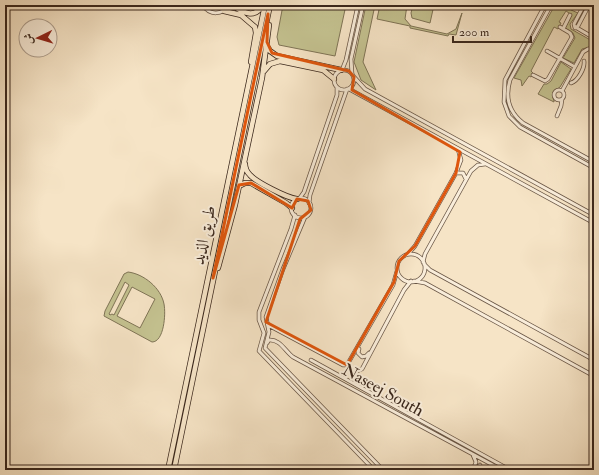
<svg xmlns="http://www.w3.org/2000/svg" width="599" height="475" font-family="'IM FELL Double Pica',Amiri,serif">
	<rect width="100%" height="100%" fill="#f6e4c6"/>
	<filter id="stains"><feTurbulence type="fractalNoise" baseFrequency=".005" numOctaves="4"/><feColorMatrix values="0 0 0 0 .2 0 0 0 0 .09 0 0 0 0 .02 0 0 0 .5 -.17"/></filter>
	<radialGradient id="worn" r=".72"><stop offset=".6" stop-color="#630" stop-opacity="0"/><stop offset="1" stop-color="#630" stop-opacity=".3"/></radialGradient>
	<path fill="#c4c290" stroke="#7f7456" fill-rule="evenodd" d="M283,5H346L335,56L279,45L277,37Z
		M366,5H375L363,62L376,90L361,80L354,62Z
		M380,5H407L405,19L411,26L447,34L456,29L462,13L456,35L449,34L448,36L410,28V26L377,19Z
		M413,5H434L430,23L412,18L411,13Z
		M555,5H574L571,10L578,13L570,24L571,29L594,42V46L582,49L574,63L563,58L575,38L573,33L565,28L572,15L566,11L559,22L561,23L558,29L554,27L531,71L533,73L531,77L529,76L522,86L521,80L514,78Z
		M561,62L571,69L560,87L553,92L554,102L538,94L544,84H547L551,81Z
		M128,272C144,274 161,288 164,304C166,314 164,342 152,342L104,316L105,311L124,274ZM125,282L129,285L114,315L112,314L110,315L109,314ZM132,287L155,299L140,328L117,316Z"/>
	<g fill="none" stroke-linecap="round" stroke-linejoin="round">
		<g stroke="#695646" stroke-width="4.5">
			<path id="minor" d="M203,5C210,16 222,15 229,5
				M545,5L505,80L504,102L509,116L520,127L594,168
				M551,5L510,80C505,97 509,112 523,123L594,162
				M584,5L574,24L575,28L578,26L589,5
				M577,28L594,38
				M563,29L570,15
				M547,51L575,67
				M342,70L346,60L358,5
				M334 80a10 10 0 1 1 20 0a10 10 0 1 1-20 0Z
				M352,74L351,59L363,5
				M533,75L545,81L548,79L572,37L570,33L560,27
				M354,77L365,89L594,215
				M571,83C578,81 585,68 584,61
				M349,89L594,223
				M554 95a5 5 0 1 1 10 0a5 5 0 1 1-10 0Z
				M562,91L583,52L588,49L594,48
				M557,116L561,106L562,99
				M456,173H463L466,179
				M291 208a10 10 0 1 1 20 0a10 10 0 1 1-20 0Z
				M299,199L304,192L337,95V87
				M309,203L310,195L347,89
				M295,215L291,229L259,312V320L264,333L259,351L374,470
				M305,217L283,269L266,317L269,332L265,348L383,470
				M408,254L415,246L456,173L461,160L458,149
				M397 268a14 14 0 1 1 28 0a14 14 0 1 1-28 0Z
				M423,262L425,254L471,171L478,165L485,164
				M424,264L430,270L594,360
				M414,281L425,283L594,376
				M268,325L343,365H347L393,285L397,271
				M267,343L269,340C280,339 285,351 293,357L502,470
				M359,349L358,353L362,357L366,356L369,353
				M311,360L510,470
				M352,370L357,371L362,369L404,290L411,281
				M473,455L476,462L473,470
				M476,469L480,465L482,470
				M485,470L495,466"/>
		</g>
		<g stroke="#3a271c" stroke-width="6">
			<path id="highway" d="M233,5C242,13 256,19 262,5
				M224,11L241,15L255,27L256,33L251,62
				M267,46L270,51L277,56L341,70
				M264,71L270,64L280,61L323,70L334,79
				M245,164C245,168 247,172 250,175C256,182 287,198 297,199
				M239,186L245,183H251L286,203L292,208
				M218,268L235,205L262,78L269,25
				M168,470L265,5
				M174,470L270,5"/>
		</g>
		<use href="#minor" stroke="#f9edda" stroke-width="3"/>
		<use href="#highway" stroke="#f6e4c6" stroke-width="4.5"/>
	</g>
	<path fill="none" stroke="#df560d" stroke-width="3" stroke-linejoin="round" d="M268,14L267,42L272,53L349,71L354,77L352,90L460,152L456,173L415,246L399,261L394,282L347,365L266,322L300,219L311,210L308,201L297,199L292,208L251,183L239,185L213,278Z"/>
	<g text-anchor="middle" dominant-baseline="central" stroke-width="4" stroke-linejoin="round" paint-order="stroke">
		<g font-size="17" fill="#3a271c" stroke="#f9edda">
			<text transform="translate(204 235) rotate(-78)">طريق الذيد</text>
			<text transform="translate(383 390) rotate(29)">Naseej South</text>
		</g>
	</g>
	<rect width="599" height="475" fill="none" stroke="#f6e4c6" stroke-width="20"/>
	<rect x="6" y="6" width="587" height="463" fill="none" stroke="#3a271c" stroke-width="2"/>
	<rect x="10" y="10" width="579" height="455" fill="none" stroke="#3a271c"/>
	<g transform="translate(38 38) rotate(265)"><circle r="19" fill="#f9edda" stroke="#ad9e8e"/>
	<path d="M0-3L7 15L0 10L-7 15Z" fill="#8f2418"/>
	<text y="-6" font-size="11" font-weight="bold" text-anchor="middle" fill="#3a271c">ش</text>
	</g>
	<path d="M453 36v6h78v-6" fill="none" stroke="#3a271c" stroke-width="2"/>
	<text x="459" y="36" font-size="12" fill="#3a271c" stroke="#f9edda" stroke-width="3" paint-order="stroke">200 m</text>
	<rect width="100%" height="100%" filter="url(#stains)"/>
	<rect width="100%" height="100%" fill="url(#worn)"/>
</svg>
